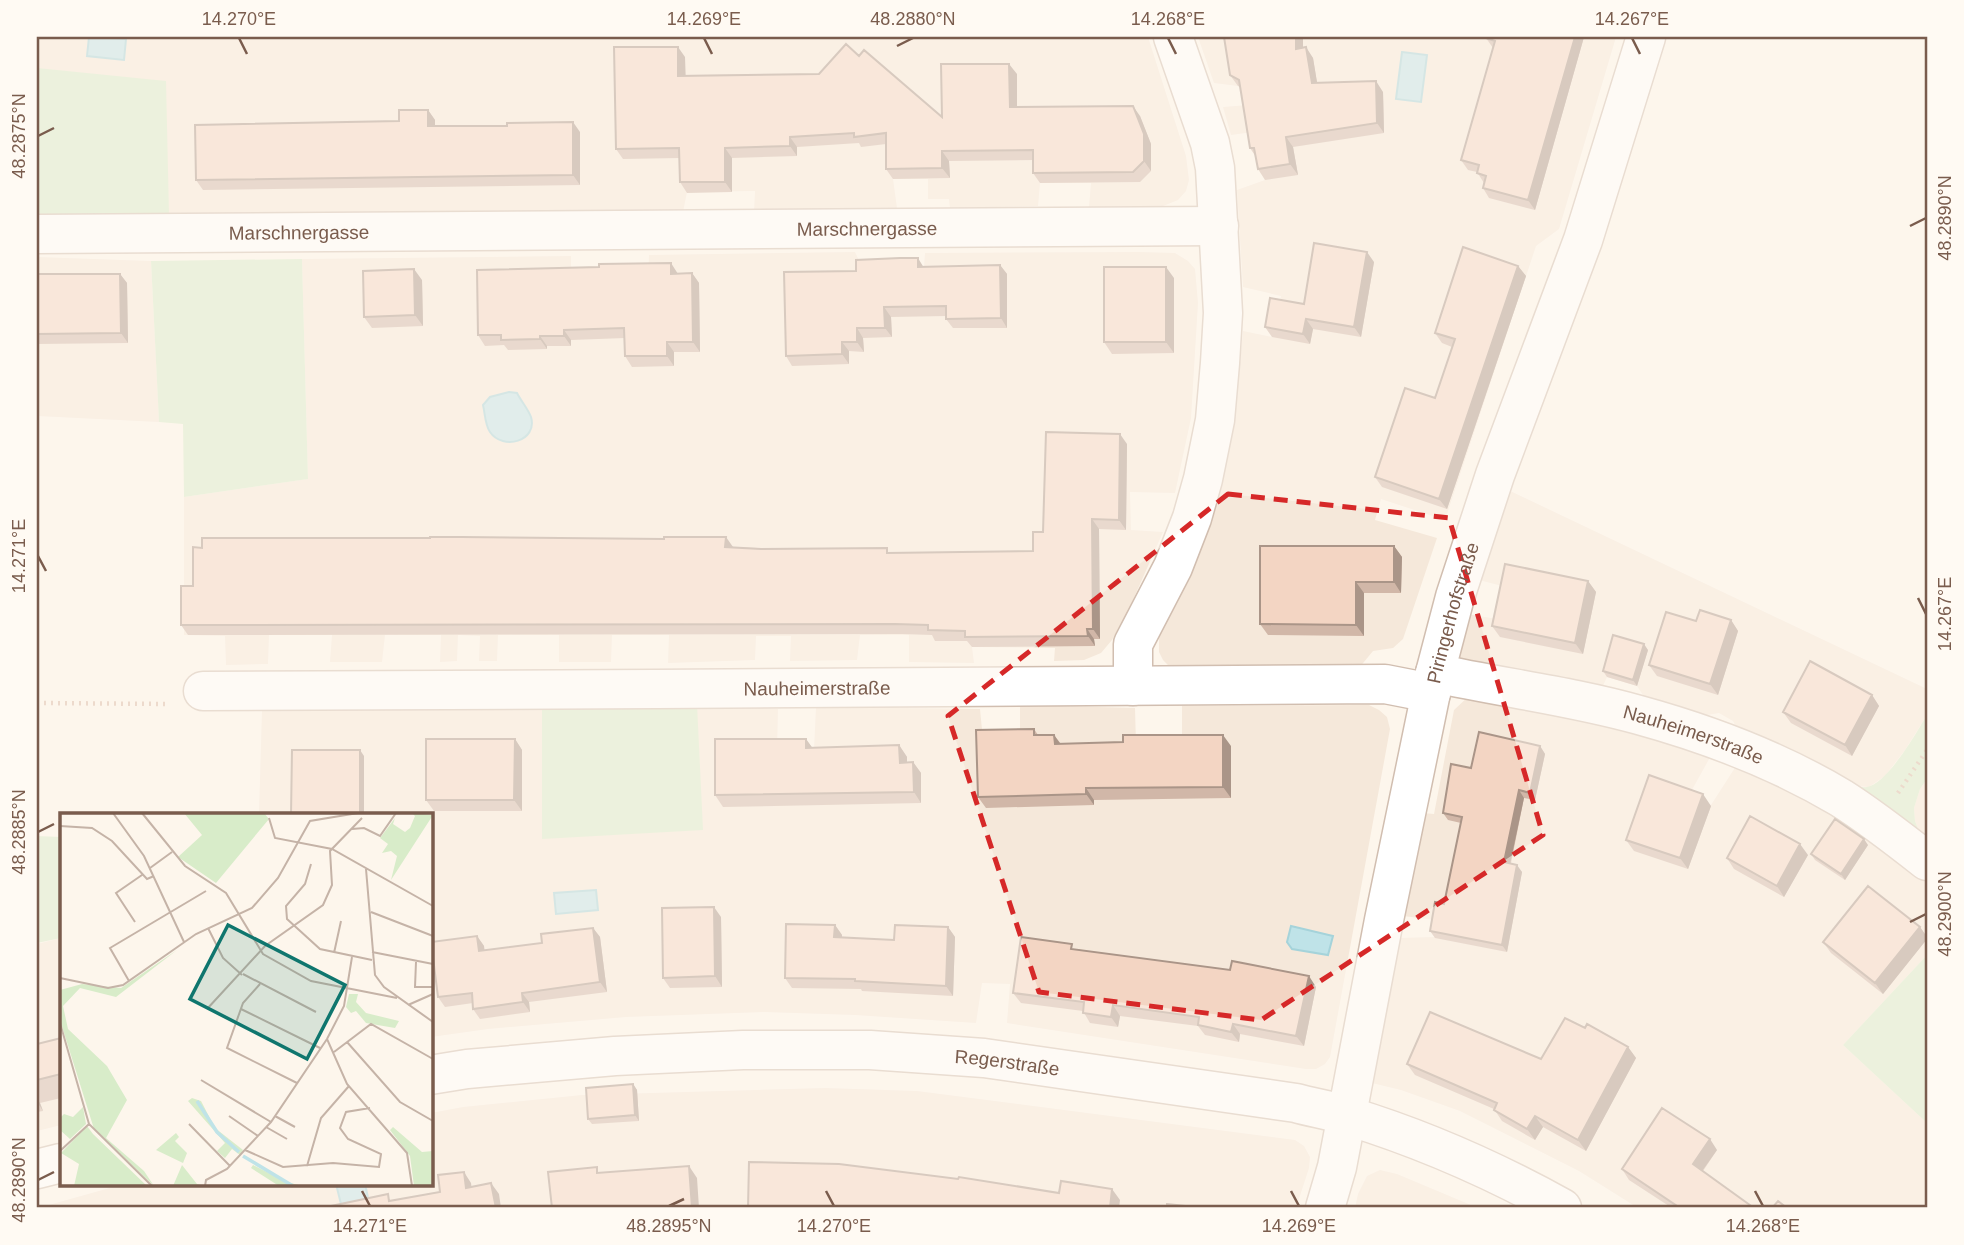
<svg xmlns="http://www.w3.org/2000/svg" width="1964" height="1245" font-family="Helvetica,sans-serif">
	<rect width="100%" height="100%" fill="#fdf6ec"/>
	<path fill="#f5e8da" d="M37,37H1148L1186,156L1189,180L1186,191L1178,200L1163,206L1089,207L1091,183H1040L1038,206L950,208L949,199H928V179H893L897,208L754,213L755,191L687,192L683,212L169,215L37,68Z
		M1198,37H1616L1559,229L1536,246L1445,520L1381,499L1375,520L1437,538L1403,639L1393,648L1373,651L1359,668L1172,669L1163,660L1159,652V637L1170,613L1225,465L1236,406L1243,331L1272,337L1281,296L1243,287L1237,190L1265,180L1262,159L1253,132L1231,135L1223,107L1248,105L1246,90L1238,86L1214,83Z
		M855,252L863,269L924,267L925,253L1139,252L1175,253L1188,261L1195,269L1198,303L1191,418L1175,493L1130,492L1131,530L1163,532L1129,609L1112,640L1101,653L1084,660L1054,661L1055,648L972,647L974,663L909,662V635H860L857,660L790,661L791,636H756L755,660L668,663L669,635H612L611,662H559V635H498L497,661H479L480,636L458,635L457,661L440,662L441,635H385L382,662H330L332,635H269L268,664L226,665L225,636L184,635V497L308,479L302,259L571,256V284L648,282L649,255Z
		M37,257L151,261L159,422L37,416Z
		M1506,489L1927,689V715L1905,750L1885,776L1869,787L1845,785L1739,732L1733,721L1719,713L1701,716L1645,698L1637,686L1607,677L1601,690L1461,662L1456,653L1467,614L1503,620L1510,588L1475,579Z
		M1470,695L1567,711L1713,752L1688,797L1711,805L1738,763L1876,838L1927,881V955L1843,1045L1927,1123V1208H1638L1579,1171L1460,1111L1401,1090L1372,1083L1399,938L1435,937L1436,920L1403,916L1422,813L1434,814L1454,710Z
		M697,704L778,709L777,750H814L816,707L980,709L983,740L1020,738V705L1135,708L1136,745L1182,744V706L1369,705L1379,710L1387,717L1390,729L1330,1057L1325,1064L1316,1069H1306L1007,1023L1010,984L982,983L976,1023L855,1015L764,1012L626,1017L488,1029L431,1037L430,814H259L262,710L542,705V839Z
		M1927,779V841L1921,837L1915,821L1914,808L1920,789Z
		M61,938V1125L37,1131V944Z
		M825,1088L917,1091L1295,1140L1304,1146L1310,1157L1309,1168L1296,1208H38L124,1184H430L431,1113L463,1107L582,1095Z
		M1380,1170L1397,1174L1478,1208H1355L1358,1194L1367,1176Z"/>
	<path fill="#d8ecc9" d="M37,68L166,81L169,215L37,216Z
		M302,259L308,479L184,497L183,424L159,422L151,261Z
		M697,704L703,830L542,839V705Z
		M1927,715V779L1920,789L1914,808L1915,821L1921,837L1845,785C1852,786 1861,788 1867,787C1888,783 1916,733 1927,715Z
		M37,836L61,837V938L37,943Z
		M1927,955V1123L1843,1045Z"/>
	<path fill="#bfe3e8" stroke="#a5d3da" stroke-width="2" d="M89,37L126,39L124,60L87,56Z
		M1402,52L1427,55L1421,102L1396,99Z
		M509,392L517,393C521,401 528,409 531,417C538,441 503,451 490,432C485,425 485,413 483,405L490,397Z
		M596,890L598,910L556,914L554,893Z
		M1291,926L1333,936L1328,955L1292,949L1287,942Z
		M336,1184H365L369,1202L342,1208Z"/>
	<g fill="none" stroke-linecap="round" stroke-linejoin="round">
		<g stroke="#d1beb0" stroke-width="41">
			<g id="minor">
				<path id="s1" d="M37,234L1219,226"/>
				<path id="s2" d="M1435,673C1503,688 1572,696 1639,715C1708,734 1779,761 1841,798C1871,817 1899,839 1927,861"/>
				<path d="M1133,686V644L1173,567L1192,518L1203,479L1215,420L1220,363L1223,313L1215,168L1210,143L1173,37"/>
				<path id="s3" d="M203,691L656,689L1385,684L1431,693"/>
				<path id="s4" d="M430,1075L467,1069L615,1056L743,1050H870L984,1058L1296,1103C1313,1108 1331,1110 1348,1116C1420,1138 1497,1172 1562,1208"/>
				<path d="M37,1169L61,1163"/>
				<path id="s5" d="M1325,1208L1337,1167L1384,920L1435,673L1455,597L1495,475L1583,240L1646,37"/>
			</g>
		</g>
		<path stroke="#d9b8a5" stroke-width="4.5" stroke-dasharray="2 5" stroke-linecap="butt" d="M37,703L168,704
			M1898,793L1927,750"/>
		<use href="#minor" stroke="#fff" stroke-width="38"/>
	</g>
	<path fill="#d1b7a8" d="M1487,37H1584L1535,210L1489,198L1483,188L1484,183L1477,172L1468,170L1461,160L1493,48L1486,38Z
		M1303,48L1313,58L1317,83L1383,92L1384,133L1293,147L1298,175L1265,180L1258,169L1256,157L1250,148L1240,87L1238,86L1230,75Z
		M859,56L942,117L1017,74V107L1140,116L1151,144V171L1140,182L1040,183L1033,173V160L949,161L950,178L893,179L886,169V144L861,147L859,143L797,147V156L732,158V192L687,193L680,182L679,158L623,159L616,149L685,57V75L819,74Z
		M428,110L435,120V126L580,132V185L203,190L196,180L399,121Z
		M1374,262L1361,337L1313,329L1310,344L1272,337L1265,327Z
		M1000,265L1007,274V328H953L946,319V316L891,317L892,337L863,338L864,352L849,351V364L792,366L786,356L856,271L924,267Z
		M1518,266L1526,276L1447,509L1382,487L1375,477L1435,398L1452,347L1442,343L1435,333Z
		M678,273H692L699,283L700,352H674V366L632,367L625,356V338L571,340V346H547V349L508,350L504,345L485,346L478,335Z
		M37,274H120L127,283L128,343L37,344Z
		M1174,278V353L1112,354L1104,342Z
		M422,280L423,326L372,328L364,317Z
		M1127,444L1126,530L1099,529L1100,639H1094L1095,646L972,647L967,641H935L932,635L902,634L188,635L181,625L193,586L733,547L890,553L1033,551L1043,532Z
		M1394,546L1402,557L1401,593H1364V636L1268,635L1260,624Z
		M1588,581L1596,592L1583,654L1500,637L1492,626Z
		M1731,620L1738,631L1718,695L1657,676L1649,665L1696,621Z
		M1648,650L1637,686L1607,677L1603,671Z
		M1872,695L1879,706L1852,756L1791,723L1783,712Z
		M1034,729L1038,735H1054L1061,744L1231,746V798L1094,800V805L986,808L978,797Z
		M515,739L522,750V811H434L426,800Z
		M806,739L812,748L899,745L907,757V762H913L921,773V803L723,807L715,795Z
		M1540,746L1545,754L1535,800L1524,798L1511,863L1522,872L1507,952L1435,938L1430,931L1444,904L1461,823L1448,820L1443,813Z
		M1711,806L1688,869L1634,851L1626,840Z
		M1868,845L1845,880L1815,860L1811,854Z
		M1808,855L1784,897L1734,869L1727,858Z
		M721,917L722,987L670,988L663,978Z
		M835,925L842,935V938L894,940L948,927L955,937L953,996L862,991L861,989L792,988L785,978Z
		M1920,927L1927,937V939L1883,994L1831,953L1823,942Z
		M593,928L600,937L607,992L529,1002L530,1012L480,1019L473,1009V1003L445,1007L438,997L477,936L484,946V950L542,943Z
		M1075,949L1316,987L1304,1046L1240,1034L1239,1042L1205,1035L1198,1026L1120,1016L1118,1027L1090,1023L1083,1011L1021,1003L1013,993Z
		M1585,1028L1628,1047L1636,1058L1586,1151L1543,1127L1535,1140L1502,1121L1494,1109L1415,1075L1407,1064L1541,1059Z
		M61,1038V1098L40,1103L43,1111L37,1112V1044Z
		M633,1084L637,1090L639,1121L592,1124L588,1119Z
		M1717,1150L1703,1171L1754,1208H1672L1629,1180L1622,1169Z"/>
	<path fill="#aa9588" d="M1296,37H1303V59L1296,49Z
		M1575,37H1584L1535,210L1528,200Z
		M678,47L685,57L686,86L678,76Z
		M1306,47L1313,58L1319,94L1312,83Z
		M1009,64L1017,74V117L1010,107Z
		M1376,81L1383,92L1384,133L1377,123Z
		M1133,106L1140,116L1151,144V171L1144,161Z
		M428,110L435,120V136L428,126Z
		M573,122L580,132V185L573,175Z
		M790,137L797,147V156L790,146Z
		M1286,137L1293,147L1298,175L1290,164Z
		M725,148L732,158V192L725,182Z
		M942,151L949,161L950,178L942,168Z
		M1367,252L1374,262L1361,337L1354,327Z
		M918,258L924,268L918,267Z
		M671,263L678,274H671Z
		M1000,265L1007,274V328L1001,318Z
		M1518,266L1526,276L1447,509L1439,499Z
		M1166,267L1174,278V353L1166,342Z
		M414,269L422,280L423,326L415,315Z
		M692,273L699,283L700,352L693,342Z
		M120,274L127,283L128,343L121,333Z
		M884,307L891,317L892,337L885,328Z
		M1306,319L1313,329L1310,344L1303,334Z
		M857,328L863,338L864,352L857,342Z
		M564,330L571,340V346L564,336Z
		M540,336L547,346V349L540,339Z
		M667,342L674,352V366L667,356Z
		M842,342L849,351V364L842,354Z
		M1120,434L1127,444L1126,530L1119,520Z
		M1092,519L1099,529L1100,639L1093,629Z
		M726,537L733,547H725Z
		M1394,546L1402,557L1401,593L1394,582Z
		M1588,581L1596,592L1583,654L1575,643Z
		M1356,582L1364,593V636L1356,625Z
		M1731,620L1738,631L1718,695L1710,684Z
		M1087,629L1094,639L1095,646L1088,636Z
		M1644,644L1648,650L1637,686L1633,680Z
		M1872,695L1879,706L1852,756L1845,745Z
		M1054,735L1062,746L1055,744Z
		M1223,735L1231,746V798L1223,787Z
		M515,739L522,750V811L514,800Z
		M806,739L814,750L806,748Z
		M899,745L907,757V774L900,763Z
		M1540,746L1545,754L1535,800L1530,793Z
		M360,750L364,756V815H360Z
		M913,762L921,773V803L914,792Z
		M1086,788L1094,800V805L1086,794Z
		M1519,790L1524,798L1509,869L1504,862Z
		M1703,794L1711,806L1688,869L1680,858Z
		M1864,839L1868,845L1845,880L1841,874Z
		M1800,844L1808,855L1784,897L1777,886Z
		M1517,865L1522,872L1507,952L1502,945Z
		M714,907L721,917L722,987L715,976Z
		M835,925L842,935L841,948L834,937Z
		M948,927L955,937L953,996L946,986Z
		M1920,927L1927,937V939L1883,994L1875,983Z
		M593,928L600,937L607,992L600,982Z
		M477,936L484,946L486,961L479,951Z
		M1309,976L1316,987L1304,1046L1296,1036Z
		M522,993L529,1002L530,1012L523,1002Z
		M1113,1005L1120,1016L1118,1027L1111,1017Z
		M1233,1024L1240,1034L1239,1042L1231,1032Z
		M1628,1047L1636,1058L1586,1151L1578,1140Z
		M633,1084L637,1090L639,1121L635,1115Z
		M37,1098L40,1103L43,1111L37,1102Z
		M1535,1116L1543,1127L1535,1140L1527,1129Z
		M1710,1139L1717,1150L1700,1174L1693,1164Z
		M689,1166L697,1178L699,1208H692Z
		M464,1172L471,1183L473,1199L466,1188Z
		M491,1183L499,1194L501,1208H496Z
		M1112,1189L1120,1200L1119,1208H1110Z"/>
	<path fill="#f3d5c3" stroke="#aa9588" stroke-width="2" d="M1224,37H1296V49L1306,47L1312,83L1376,81L1377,123L1286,137L1290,164L1258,169L1254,148H1250L1239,80L1230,75Z
		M1487,37H1575L1528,200L1483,188L1486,176L1477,173L1479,165L1461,160L1495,41L1486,38Z
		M846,44L859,56L864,50L942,117L941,64H1009L1010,107L1133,106L1144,134V161L1133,172L1033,173V150L942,151V168L886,169V133L854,137V133L790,137V146L725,148V182H680L679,148L616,149L614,47H678V76L819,74Z
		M399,110H428V126H507V123L573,122V175L196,180L195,125L399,121Z
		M1314,243L1367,252L1354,327L1306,319L1303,334L1265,327L1270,298L1304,304Z
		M1463,247L1518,266L1439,499L1375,477L1405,388L1435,398L1455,339L1435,333Z
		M900,258H918V267L1000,265L1001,318L946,319V306L884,307L885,328H857V342H842V354L786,356L784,272L856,271V260Z
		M671,263V274L692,273L693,342H667V356H625L624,328L564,330V336H540V339L501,340V335H478L477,270L599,267V264Z
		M1104,267H1166V342H1104Z
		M414,269L415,315L364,317L363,271Z
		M37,274H120L121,333L37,334Z
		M1046,432L1120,434L1119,520L1092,519L1093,629H1087L1088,636L965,637V631L928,630V625L895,624L181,625V586H193V547L202,548V538H430V537H461L664,539V537H726L725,547L761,549L887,548V553L1033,551V532H1043Z
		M1260,546H1394V582H1356V625L1260,624Z
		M1505,564L1588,581L1575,643L1492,626Z
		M1700,610L1731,620L1710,684L1649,665L1666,612L1696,621Z
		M1613,635L1644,644L1633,680L1603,671Z
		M1810,661L1872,695L1845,745L1783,712Z
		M1034,729V735H1054L1055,744L1123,742V735H1223V787L1086,788V794L978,797L976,730Z
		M1479,732L1540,746L1530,793L1519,790L1504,862L1517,865L1502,945L1430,931L1435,902L1444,904L1462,817L1443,813L1451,764L1471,768Z
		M426,739H515L514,800H426Z
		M715,739H806V748L899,745L900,763L913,762L914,792L715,795Z
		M292,750H360V815H291Z
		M1649,775L1703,794L1680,858L1626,840Z
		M1750,816L1800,844L1777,886L1727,858Z
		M1835,819L1864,839L1841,874L1811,854Z
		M1868,886L1920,927L1875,983L1823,942Z
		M714,907L715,976L663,978L662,908Z
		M786,924L835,925L834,937L894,940L895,925L948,927L946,986L855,981V979L785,978Z
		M593,928L600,982L522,993L523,1002L473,1009L472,993L438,997L431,942L477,936L479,951L542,943L541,934Z
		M1021,937L1072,944L1071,949L1230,970L1232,961L1309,976L1296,1036L1233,1024L1231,1032L1198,1025L1199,1017L1113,1005L1111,1017L1083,1013L1084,1002L1013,993Z
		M1430,1012L1541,1059L1565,1018L1585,1028L1587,1024L1628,1047L1578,1140L1535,1116L1527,1129L1494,1110L1497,1103L1407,1064Z
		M61,1038V1074L37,1080V1044Z
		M633,1084L635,1115L588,1119L586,1088Z
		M1662,1108L1710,1139L1693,1164L1754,1208H1675L1677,1206L1622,1169Z
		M749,1162L839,1164L958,1179L959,1177L1059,1193L1061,1181L1112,1189L1110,1208H748Z
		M689,1166L692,1208H552L548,1172L597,1167V1173Z
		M464,1172L466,1188L491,1183L496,1208H332L331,1206L388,1194L389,1201L440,1192L438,1175Z
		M1778,1201L1787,1208H1772Z
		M1167,1204L1204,1208H1167Z"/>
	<path d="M0 0H1964V1245H0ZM1228,494L1449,518L1543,835L1261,1020L1039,992L948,716Z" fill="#fdf6ec" fill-opacity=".55" fill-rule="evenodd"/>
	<path fill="none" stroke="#d62828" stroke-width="5" stroke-dasharray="14 9" stroke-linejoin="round" d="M1228,494L1449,518L1543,835L1261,1020L1039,992L948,716Z"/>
	<path fill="none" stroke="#7a5c4d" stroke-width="2.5" d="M239,38L247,54M704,38L712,54M1168,38L1176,54M1632,38L1640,54M897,46L913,38M38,136L54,128M1910,226L1926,218M38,556L46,571M1918,598L1926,614M38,832L54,824M1910,922L1926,914M38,1180L54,1172M362,1191L370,1206M826,1191L834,1206M1291,1191L1299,1206M1755,1191L1763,1206M669,1206L684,1199"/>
	<g text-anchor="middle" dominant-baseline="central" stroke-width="6" stroke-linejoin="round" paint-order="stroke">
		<g font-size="19" fill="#7a5c4d" stroke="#fffaf3">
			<text stroke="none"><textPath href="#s1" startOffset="830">Marschnergasse</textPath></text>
			<text stroke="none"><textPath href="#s1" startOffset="262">Marschnergasse</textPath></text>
			<text stroke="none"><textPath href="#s5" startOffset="609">Piringerhofstraße</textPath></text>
			<text stroke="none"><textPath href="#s3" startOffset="614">Nauheimerstraße</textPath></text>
			<text stroke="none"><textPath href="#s2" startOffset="266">Nauheimerstraße</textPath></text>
			<text stroke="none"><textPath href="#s4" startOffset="579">Regerstraße</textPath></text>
		</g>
	</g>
	<g transform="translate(60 813)">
		<rect width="373" height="373" fill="#fdf6ec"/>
		<path d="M124,0H204L209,6L156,70L118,44L142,22ZM352,0L373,2L331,67L337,43L331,38L322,40L328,31L320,25L335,5L333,11L345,19L350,15L355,3ZM117,137L56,184L20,175L3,193L8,216L47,253L67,287L46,325L84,358L94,373L34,316L0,207V177L22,171L61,175ZM289,181H298L296,189L306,200L339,208L335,215L306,210L296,198L291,200L286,194ZM132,285L141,288L155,315L183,337L180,342L172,336L165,345L157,338L165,330L128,288ZM23,294L26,311L10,326L0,317V305L4,301L13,304ZM27,313L33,321L87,373H14L19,351L1,340ZM333,314L362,339L373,338V373H354L350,343L330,317ZM116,320L119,324L115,328L127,340L123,350L96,337ZM122,352L137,371L144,373H113ZM193,352L227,369L242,373H219L191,355Z" fill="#d8ecc9"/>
		<path fill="none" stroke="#bfe3e8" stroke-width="3.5" d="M137,288L157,319L179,339M183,343L233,373"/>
		<path fill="none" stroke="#c5b3a7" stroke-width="2" d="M53,0L84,43L124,129M82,0L125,53L166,80L203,141L251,168L337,185M209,5L215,25L272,36L373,93M0,13L32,15L52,28L87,66L94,63M292,16L304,15L320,23L336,0M251,51L245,71L226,93L227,106L260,136L312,147M90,55L112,39M306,56L315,162L324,174L373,209M311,99L373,123M75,109L56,80L82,62M148,115L163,145L182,162M312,139L373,151M274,140L281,108M356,149L355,174H373M183,161L256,199M0,165L48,175L63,172L136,121L192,95L218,65L250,8L298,0M69,168L50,135L146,78M200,171L183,190L167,235L237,270M348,192L373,181M147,196L205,133L263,92L272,72L270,38L302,5M181,196L260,235M0,210L29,311L92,373M267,226L287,271L347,340L352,373M287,229L340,289L373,308M274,239L311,211L373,246M141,267L211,309M169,303L198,323M215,303L235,314M129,311L170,353M206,314L227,326M185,337L223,354L273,350L319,354L321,341L288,326L280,315L286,299L310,295M0,338L29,311M247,353L261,305L289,273M145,373L146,367L167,356L211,309L267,226L284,193L292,144"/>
		<path fill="#0f766e" fill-opacity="0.15" stroke="#0f766e" stroke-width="3.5" d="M168,112L285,172L247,246L130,186Z"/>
		<rect width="373" height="373" fill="none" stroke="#7a5c4d" stroke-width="3.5"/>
	</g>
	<rect width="1964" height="1245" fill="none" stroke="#fffaf3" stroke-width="77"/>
	<rect x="38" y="38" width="1888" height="1168" fill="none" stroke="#7a5c4d" stroke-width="2.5"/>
	<g font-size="18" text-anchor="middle" fill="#7a5c4d">
		<text x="239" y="25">14.270°E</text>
		<text x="704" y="25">14.269°E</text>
		<text x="913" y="25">48.2880°N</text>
		<text x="1168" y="25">14.268°E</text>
		<text x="1632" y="25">14.267°E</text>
		<text transform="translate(19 136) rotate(-90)" y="6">48.2875°N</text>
		<text transform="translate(1945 218) rotate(-90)" y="6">48.2890°N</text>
		<text transform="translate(19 556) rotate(-90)" y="6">14.271°E</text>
		<text transform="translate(1945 614) rotate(-90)" y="6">14.267°E</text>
		<text transform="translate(19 832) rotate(-90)" y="6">48.2885°N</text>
		<text transform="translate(1945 914) rotate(-90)" y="6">48.2900°N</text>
		<text transform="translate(19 1180) rotate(-90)" y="6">48.2890°N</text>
		<text x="370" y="1232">14.271°E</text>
		<text x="669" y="1232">48.2895°N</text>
		<text x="834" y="1232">14.270°E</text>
		<text x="1299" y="1232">14.269°E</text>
		<text x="1763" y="1232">14.268°E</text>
	</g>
</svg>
